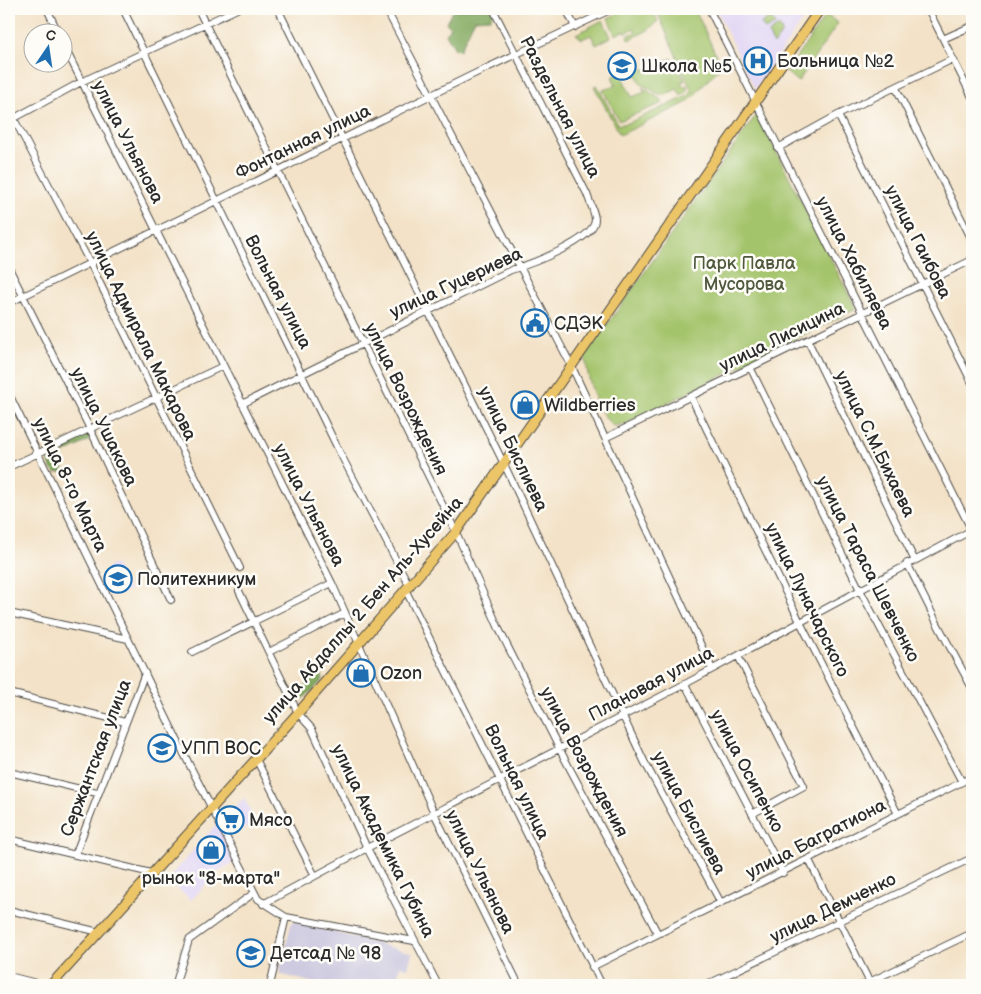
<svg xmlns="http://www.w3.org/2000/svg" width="981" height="994" font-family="'Balsamiq Sans',sans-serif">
	<rect width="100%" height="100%" fill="#fdfcf7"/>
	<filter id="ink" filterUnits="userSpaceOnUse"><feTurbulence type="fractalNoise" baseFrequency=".02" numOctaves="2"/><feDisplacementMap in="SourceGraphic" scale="10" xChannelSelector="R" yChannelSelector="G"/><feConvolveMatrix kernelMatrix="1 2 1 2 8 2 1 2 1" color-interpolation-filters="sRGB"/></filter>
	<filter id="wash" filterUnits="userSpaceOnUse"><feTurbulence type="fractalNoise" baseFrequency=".0096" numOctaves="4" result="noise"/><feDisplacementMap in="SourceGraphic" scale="20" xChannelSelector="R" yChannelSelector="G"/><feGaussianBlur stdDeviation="1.12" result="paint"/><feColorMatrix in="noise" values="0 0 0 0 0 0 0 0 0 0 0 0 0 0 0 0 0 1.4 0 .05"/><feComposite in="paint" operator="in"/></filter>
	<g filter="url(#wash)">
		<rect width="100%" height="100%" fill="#f3e2c7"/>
		<path fill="#e0d4f4" d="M716,9H806L801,16L804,18L755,89Z
			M115,564L129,590L121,594L107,568Z
			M166,744L173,758L168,761L164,754L150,760L147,753Z
			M244,798L256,823L224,838L235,861L219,871L191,900L167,880L213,828Z"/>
		<path fill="#c4c0db" d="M292,921L412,953L408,968L400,966L396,985H322L279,974Z"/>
		<path fill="#a4c46c" stroke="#68784c" d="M627,9H652L658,21L648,30L629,40L627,36L636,32L634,28L626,33L624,31L615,35L608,18Z
			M656,9H695L721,66L688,102L620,135L594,86L597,85L618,125L628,123L688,96L692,92Z
			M784,9L796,15L784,20L780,14Z
			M826,15L838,23L798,82L786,72Z
			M771,18L776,24L765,30L761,23Z
			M603,20L611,37L596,45L591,35L582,39L576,34Z
			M779,26L782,32L774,45L768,34Z
			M672,58L675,63L677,62L685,81L681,82L682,86L687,85V92L681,96L677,89L663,96L641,84L632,67L640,63L643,70L650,68L652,71L657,68L656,65Z
			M620,73L632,97L645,92L642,87L659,98L663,103L619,121L603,90L616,85L612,77Z
			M757,114L856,309L625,424L613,426C595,410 588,379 585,356Z"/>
		<path fill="#83aa60" stroke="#576a46" d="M461,9H491L493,13L490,18L475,19L460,50L455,49L446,34L450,27L446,23L452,12Z
			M88,433L92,438L90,440L59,456L64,468L62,472L55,473L51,469L47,454L49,451Z
			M319,674L322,675L323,680L303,699L299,691Z"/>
	</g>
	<g filter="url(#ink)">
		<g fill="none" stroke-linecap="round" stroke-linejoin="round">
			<g stroke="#494642" stroke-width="8">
				<path id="minor" d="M47,9L58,32
					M123,9L339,451L410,587
					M198,9L456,532L500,631L560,750L658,934
					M278,9L504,464L644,761L721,903
					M386,9L572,367L712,669
					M566,9L575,27
					M709,9L972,531
					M928,9L972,97
					M943,39L972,26
					M62,42L332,583L434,813L519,985
					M896,88L972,240
					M838,115L972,383
					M14,119L90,263L240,568
					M9,121L81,82L237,9
					M778,148L838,115L953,59
					M9,268L90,429L171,600
					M9,303L472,75L612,9
					M808,341L914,559
					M751,369L860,590L962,782
					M9,394L188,762L258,899L286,917L414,941
					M691,397L800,622L898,814
					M242,404L511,270C528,265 594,241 595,220C595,212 589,201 587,194L493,9
					M605,438L972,260
					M9,467L223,366
					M907,563L938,625L972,688
					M239,591L298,713L312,729L367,848L438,985
					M406,591L602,985
					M9,613L128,639
					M192,652L332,583
					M269,652L345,613
					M738,656L804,786L752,814
					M685,684L783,873
					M9,693L125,722
					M256,759L315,876
					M9,772L97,793
					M9,839L151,873
					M75,855L145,673
					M809,860L871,985
					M263,904L367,848L685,684L972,530
					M9,910L99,932
					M592,967L972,777
					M9,976L44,985
					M178,985L177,979L189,940L254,893
					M270,985L286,917
					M706,985L972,858
					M863,985L972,933"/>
			</g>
			<g stroke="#494642" stroke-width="11">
				<path id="major" d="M51,985L298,713L456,532L820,9"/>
			</g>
			<use href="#minor" stroke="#fff" stroke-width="6"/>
			<use href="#major" stroke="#edc569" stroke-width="9"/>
		</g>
	</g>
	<defs>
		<g id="hospital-ring" transform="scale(1.4375)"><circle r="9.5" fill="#fdfcf7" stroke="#1f6fb2" stroke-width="1.5"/><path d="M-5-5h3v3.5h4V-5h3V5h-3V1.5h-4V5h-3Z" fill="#1f6fb2"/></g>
		<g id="school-ring" transform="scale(1.4375)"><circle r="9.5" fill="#fdfcf7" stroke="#1f6fb2" stroke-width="1.5"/><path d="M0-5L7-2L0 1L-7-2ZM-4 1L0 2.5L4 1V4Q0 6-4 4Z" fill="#1f6fb2"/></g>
		<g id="civic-ring" transform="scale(1.4375)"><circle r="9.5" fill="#fdfcf7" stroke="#1f6fb2" stroke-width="1.5"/><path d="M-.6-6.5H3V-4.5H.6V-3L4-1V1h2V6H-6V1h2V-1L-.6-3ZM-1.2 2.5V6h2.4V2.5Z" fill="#1f6fb2"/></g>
		<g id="shop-ring" transform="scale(1.4375)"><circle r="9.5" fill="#fdfcf7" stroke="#1f6fb2" stroke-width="1.5"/><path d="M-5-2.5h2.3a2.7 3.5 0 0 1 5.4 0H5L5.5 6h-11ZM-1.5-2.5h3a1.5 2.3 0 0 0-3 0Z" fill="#1f6fb2"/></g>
		<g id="university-ring" transform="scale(1.4375)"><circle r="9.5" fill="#fdfcf7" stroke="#1f6fb2" stroke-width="1.5"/><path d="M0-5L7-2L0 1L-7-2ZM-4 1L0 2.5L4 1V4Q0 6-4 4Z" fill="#1f6fb2"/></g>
		<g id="supermarket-ring" transform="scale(1.4375)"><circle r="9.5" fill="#fdfcf7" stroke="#1f6fb2" stroke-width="1.5"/><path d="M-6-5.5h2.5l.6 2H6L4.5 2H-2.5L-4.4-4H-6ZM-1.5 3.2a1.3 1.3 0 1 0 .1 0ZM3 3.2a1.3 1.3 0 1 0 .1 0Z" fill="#1f6fb2"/></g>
	</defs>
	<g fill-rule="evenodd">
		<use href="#hospital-ring" x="758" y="61"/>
		<use href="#school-ring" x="622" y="66"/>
		<use href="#civic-ring" x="535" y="323"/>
		<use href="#shop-ring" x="525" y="405"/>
		<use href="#university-ring" x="118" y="579"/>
		<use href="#shop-ring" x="361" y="673"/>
		<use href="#university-ring" x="162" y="748"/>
		<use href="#supermarket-ring" x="230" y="820"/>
		<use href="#shop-ring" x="211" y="850"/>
		<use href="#school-ring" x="251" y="953"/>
	</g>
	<g text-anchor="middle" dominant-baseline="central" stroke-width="5" stroke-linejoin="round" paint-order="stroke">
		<g font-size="18" fill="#2b2b2b" stroke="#fdfcf7" text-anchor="start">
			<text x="777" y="61">Больница №2</text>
			<text x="641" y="66">Школа №5</text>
			<text x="554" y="323">СДЭК</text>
			<text x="544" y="405">Wildberries</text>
			<text x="137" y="579">Политехникум</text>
			<text x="380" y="673">Ozon</text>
			<text x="181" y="748">УПП ВОС</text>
			<text x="249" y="820">Мясо</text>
			<text x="211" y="878" text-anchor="middle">рынок "8-марта"</text>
			<text x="270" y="953">Детсад № 98</text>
		</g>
		<g font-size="18" fill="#2b2b2b" stroke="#fdfcf7">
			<text transform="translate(560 107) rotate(63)">Раздельная улица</text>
			<text transform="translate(128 142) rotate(63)">улица Ульянова</text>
			<text transform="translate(303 142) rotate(-26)">Фонтанная улица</text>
			<text transform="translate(918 242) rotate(63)">улица Гаибова</text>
			<text transform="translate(854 263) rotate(63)">улица Хабиляева</text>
			<text transform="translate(456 283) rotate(-25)">улица Гуцериева</text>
			<text transform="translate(278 292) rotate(63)">Вольная улица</text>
			<text transform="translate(141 336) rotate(64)">улица Адмирала Макарова</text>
			<text transform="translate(782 337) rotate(-26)">улица Лисицина</text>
			<text transform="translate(406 399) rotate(64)">улица Возрождения</text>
			<text transform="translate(104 427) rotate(64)">улица Ушакова</text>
			<text transform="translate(875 444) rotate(64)">улица С.М.Бихаева</text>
			<text transform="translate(513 449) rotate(64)">улица Бислиева</text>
			<text transform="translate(70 485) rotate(64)">улица 8-го Марта</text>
			<text transform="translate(309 505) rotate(63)">улица Ульянова</text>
			<text transform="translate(868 569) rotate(63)">улица Тараса Шевченко</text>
			<text transform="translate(807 600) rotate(64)">улица Луначарского</text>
			<text transform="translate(363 610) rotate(-49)">улица Абдаллы 2 Бен Аль-Хусейна</text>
			<text transform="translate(651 684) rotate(-28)">Плановая улица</text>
			<text transform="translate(96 758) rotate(-69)">Сержантская улица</text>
			<text transform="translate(584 762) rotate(62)">улица Возрождения</text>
			<text transform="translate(747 771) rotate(62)">улица Осипенко</text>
			<text transform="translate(517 782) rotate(64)">Вольная улица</text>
			<text transform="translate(689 813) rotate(62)">улица Бислиева</text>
			<text transform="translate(816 839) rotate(-27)">улица Багратиона</text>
			<text transform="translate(383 841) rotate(64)">улица Академика Губина</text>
			<text transform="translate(480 872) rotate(64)">улица Ульянова</text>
			<text transform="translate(833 908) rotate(-26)">улица Демченко</text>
		</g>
		<g font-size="18" fill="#4f593e" stroke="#fdfcf7">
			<text x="744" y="263">Парк Павла<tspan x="744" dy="21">Мусорова</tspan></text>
		</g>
	</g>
	<rect width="981" height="994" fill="none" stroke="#fdfcf7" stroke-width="30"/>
	<g transform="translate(48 48) rotate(13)"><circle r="24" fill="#fdfcf7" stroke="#a9a8a5"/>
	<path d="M0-4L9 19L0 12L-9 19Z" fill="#1f6fb2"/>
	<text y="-8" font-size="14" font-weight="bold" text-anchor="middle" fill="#2b2b2b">С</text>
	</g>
</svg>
